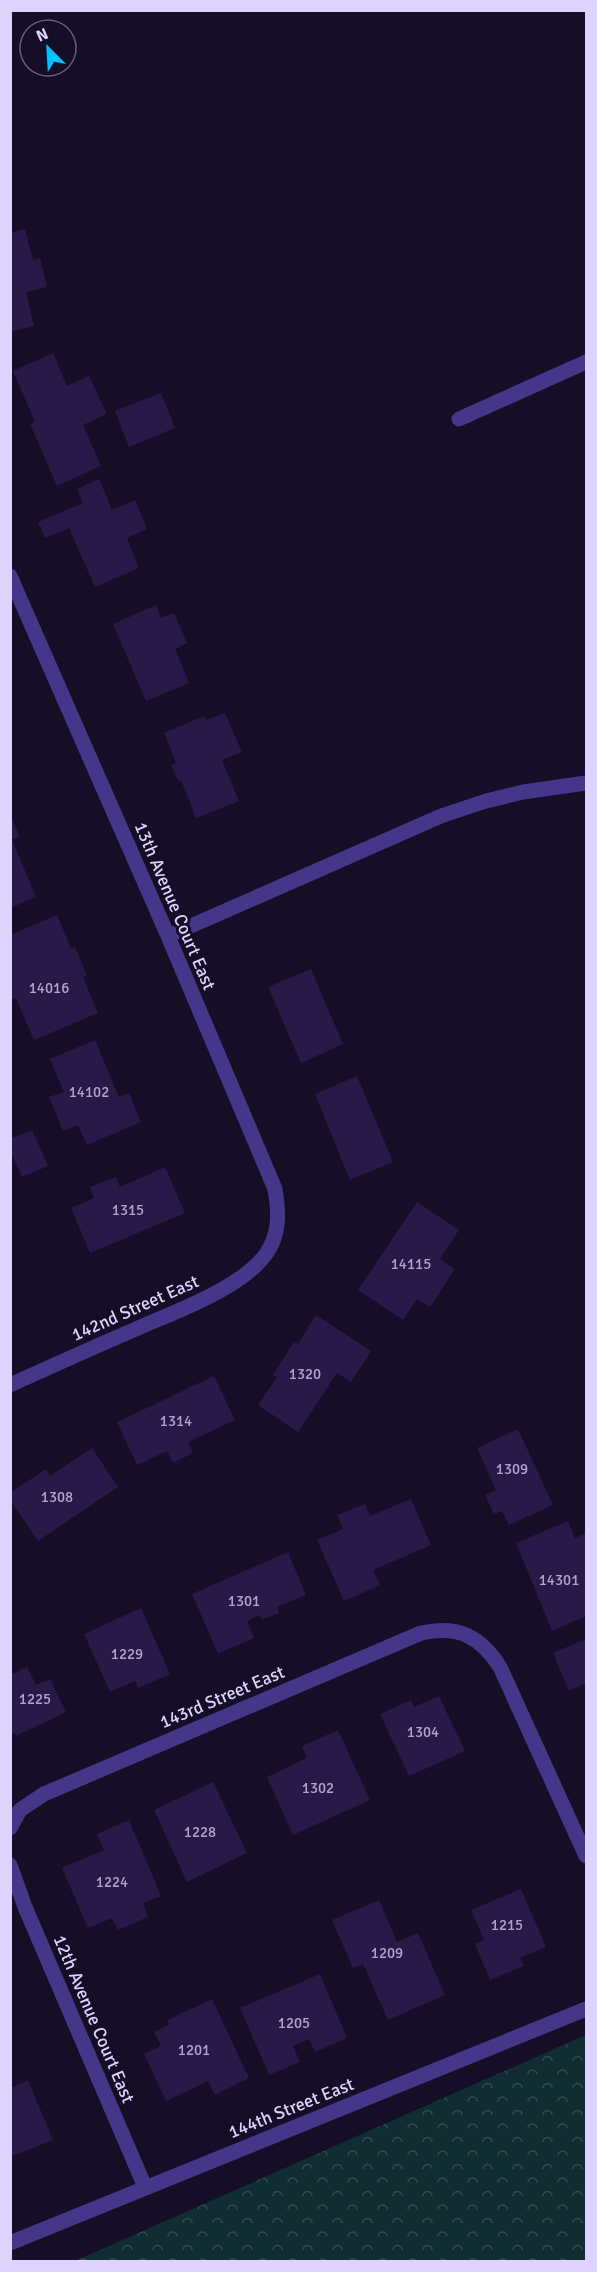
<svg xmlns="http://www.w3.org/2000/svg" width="597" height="2272" font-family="Signika,sans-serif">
	<defs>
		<pattern id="forest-crowns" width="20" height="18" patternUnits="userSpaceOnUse" patternTransform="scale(1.5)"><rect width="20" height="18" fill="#102e31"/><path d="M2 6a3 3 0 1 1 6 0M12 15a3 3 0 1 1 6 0" fill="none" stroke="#324b50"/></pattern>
	</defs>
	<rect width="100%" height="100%" fill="#150e26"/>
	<path fill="url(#forest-crowns)" d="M586,2035V2261H75Z"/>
	<path fill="#291948" d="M25,229L33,260L40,258L47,287L26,292L34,326L10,332V233Z
		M53,353L67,386L89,376L107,414L83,425L101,466L57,486L30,424L35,422L13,371Z
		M161,393L175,428L129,447L115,411Z
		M99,479L112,510L135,500L147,529L127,538L139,568L95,587L69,528L45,538L38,522L83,503L77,489Z
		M156,605L161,618L174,613L187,643L175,649L189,683L146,701L113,624Z
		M225,713L242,752L222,760L239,801L196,818L181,780L178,781L171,765L176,763L164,733L204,716L206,720Z
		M10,815L20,837L12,840L36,897L10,908Z
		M57,915L71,948L75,947L87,976L83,977L98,1013L34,1040L16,998L10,1000V935Z
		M311,969L343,1044L301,1063L268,987Z
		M95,1040L119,1097L129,1093L141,1122L87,1145L78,1125L63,1131L49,1097L64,1092L50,1059Z
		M357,1076L393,1162L350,1180L315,1094Z
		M32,1130L48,1166L22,1177L10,1150V1139Z
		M165,1167L185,1213L90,1253L71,1208L94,1198L90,1187L116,1177L120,1187Z
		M417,1202L459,1230L440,1259L455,1269L430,1307L417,1299L403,1320L358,1290Z
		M316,1315L371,1351L351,1382L337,1373L298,1432L258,1405L277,1377L273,1375L294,1342L298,1344Z
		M214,1376L235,1420L188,1442L193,1453L173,1463L167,1451L137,1465L117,1422Z
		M518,1429L553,1505L509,1525L502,1511L494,1514L485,1495L496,1490L477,1448Z
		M92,1448L118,1487L38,1541L10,1500V1493L46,1469L50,1476Z
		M411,1499L431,1545L373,1570L380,1585L344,1601L317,1540L343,1529L337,1515L365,1504L370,1516Z
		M568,1521L575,1538L586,1533V1616L552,1631L516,1543Z
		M288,1552L306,1595L277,1607L279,1613L262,1620L259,1615L247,1621L254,1638L218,1654L192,1594Z
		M141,1608L170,1674L138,1688L135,1681L110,1692L84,1634Z
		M586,1639V1683L569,1691L553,1653Z
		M27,1667L36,1685L50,1679L66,1712L16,1736L15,1733L10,1735V1675Z
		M439,1696L465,1751L409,1776L380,1714L411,1700L414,1707Z
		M338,1730L370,1800L293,1835L267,1777L307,1758L302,1746Z
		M213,1782L247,1853L187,1882L154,1810Z
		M129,1820L161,1896L143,1903L148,1917L118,1930L112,1918L88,1928L62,1868L104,1850L97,1834Z
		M521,1889L546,1947L520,1958L524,1966L490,1980L475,1944L484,1940L471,1910Z
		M379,1900L397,1942L418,1933L445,1995L388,2020L363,1964L353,1968L332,1920Z
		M320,1974L347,2038L315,2052L309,2039L293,2046L300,2062L269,2075L240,2008Z
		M212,1999L249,2078L215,2095L208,2081L166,2101L144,2054L161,2046L154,2032L169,2025L167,2020Z
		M28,2080L53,2140L10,2157V2088Z"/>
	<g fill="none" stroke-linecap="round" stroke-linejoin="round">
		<path stroke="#443688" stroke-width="15" d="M459,419L586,362
			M10,576L168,936L275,1189C279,1213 280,1234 266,1254C242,1288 174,1312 136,1329C94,1347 52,1366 10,1385
			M168,936L441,816L486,801L523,792L586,783
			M10,1828L20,1810L44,1794L421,1633C458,1625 480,1636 500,1667L586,1856
			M10,1865L25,1907L145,2187
			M10,2243L586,2009"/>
	</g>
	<g text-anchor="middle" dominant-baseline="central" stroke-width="6" stroke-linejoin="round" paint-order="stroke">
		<g font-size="15" fill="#b1a4d1">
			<text x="49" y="988">14016</text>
			<text x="89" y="1092">14102</text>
			<text x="128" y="1210">1315</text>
			<text x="411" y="1264">14115</text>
			<text x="305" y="1374">1320</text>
			<text x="176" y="1421">1314</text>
			<text x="512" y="1469">1309</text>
			<text x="57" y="1497">1308</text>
			<text x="559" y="1580">14301</text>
			<text x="244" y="1601">1301</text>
			<text x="127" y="1654">1229</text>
			<text x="35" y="1699">1225</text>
			<text x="423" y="1732">1304</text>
			<text x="318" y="1788">1302</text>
			<text x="200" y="1832">1228</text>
			<text x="112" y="1882">1224</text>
			<text x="507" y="1925">1215</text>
			<text x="387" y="1953">1209</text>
			<text x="294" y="2023">1205</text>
			<text x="194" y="2050">1201</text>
		</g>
		<g font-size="18" fill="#ded3ff" stroke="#150e26">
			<text transform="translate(175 906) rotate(67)">13th Avenue Court East</text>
			<text transform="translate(135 1308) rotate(-24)">142nd Street East</text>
			<text transform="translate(222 1697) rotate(-23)">143rd Street East</text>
			<text transform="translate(94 2019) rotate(67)">12th Avenue Court East</text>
			<text transform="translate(291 2108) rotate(-22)">144th Street East</text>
		</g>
	</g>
	<rect width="597" height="2272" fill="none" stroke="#ded3ff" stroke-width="24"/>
	<g transform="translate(48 48) rotate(336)"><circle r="28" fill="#150e26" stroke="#655d7d" stroke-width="1.5"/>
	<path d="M0-4.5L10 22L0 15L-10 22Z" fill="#00c3fe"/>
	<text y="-9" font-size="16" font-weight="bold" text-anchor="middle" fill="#ded3ff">N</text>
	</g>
</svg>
